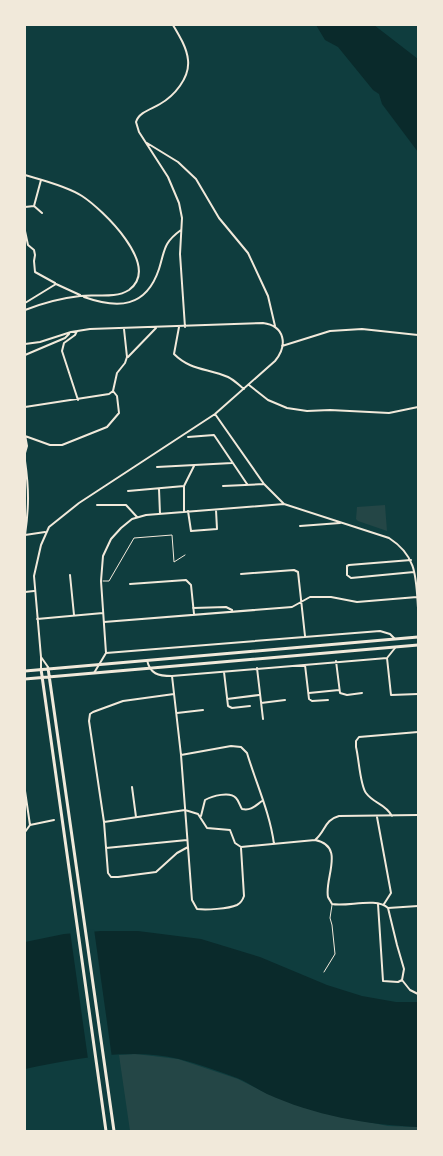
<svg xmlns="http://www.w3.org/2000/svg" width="443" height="1156" font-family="Rubik,sans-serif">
	<rect width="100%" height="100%" fill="#0f3d3e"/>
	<path fill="#244646" d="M385,505L387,531L358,521L356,519L357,507Z
		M136,1054L178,1059L238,1079L268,1094L328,1114L388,1126L418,1127V1131H130L119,1055Z"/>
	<path fill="#0a2a2b" d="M316,25H374L418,59V152L382,104L379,94L373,90L338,47L325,40Z
		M101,931H138L201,939L260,957L327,985L362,996L396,1002H418V1127C368,1125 313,1115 267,1094C257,1089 247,1082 237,1078C218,1071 198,1064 179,1059C130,1047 73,1059 25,1069V942L64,934Z"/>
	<path fill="#0f3d3e" d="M94,929L112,1058L88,1059L70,931Z"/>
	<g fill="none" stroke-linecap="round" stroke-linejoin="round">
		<path stroke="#f1e9da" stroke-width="1" d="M324,972L335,954L332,925L330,918L332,905"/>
		<path stroke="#f1e9da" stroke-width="1" d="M103,581H109L134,538L172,535L174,562L185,555"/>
		<path stroke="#f1e9da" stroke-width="2" d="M173,25C179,35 187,48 188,60C190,78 174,96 160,104C152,109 139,112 136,122L139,132L168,177L179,203L182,218L180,254L185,327
			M147,143L178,162L196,179L219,218L248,253L268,296L275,326
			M25,175C42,180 67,186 82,196C102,209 162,266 129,290C115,299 96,294 80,296C62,298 43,303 25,310
			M34,206L41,180
			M25,207L34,206L42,213
			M25,231L28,245L34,250L35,255L34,261L35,272L55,283
			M84,297C118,309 146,308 159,269C165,250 163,243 181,230
			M25,303L56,284L80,295
			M179,327L174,354C191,371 208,368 228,377C234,380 239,385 244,389
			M77,331L75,335L64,343L62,351L78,400
			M25,344L40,342L71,332L90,329L263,323C285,326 288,345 275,361L215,414L79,503L49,527L41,545L34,576L41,657V669
			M282,346L330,331L362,329L418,335
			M25,355L65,338L69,334
			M128,357L156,328
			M249,385L268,400L287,408L307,411L330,410L389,413L418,407
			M25,407L109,394L113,391L117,373L125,363L127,357L124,329
			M215,414L264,484L284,504L389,538C417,556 416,577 418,608
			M25,435L27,446L25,453
			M25,436L50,445H62L107,427L119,413L117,396L113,391
			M188,437L214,435L247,484
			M25,461C29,489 29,507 25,535
			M157,467L232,463
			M223,486L264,484
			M159,489L160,514
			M128,491L184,486
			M97,505H126L137,517
			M188,511L191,531L217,529L216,510
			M184,512V486L194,466
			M300,526L340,523
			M25,535L45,532
			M411,560L349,565L347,566V575L351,578L414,572
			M241,574L294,570L298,572L305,636
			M70,575L74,615
			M130,584L186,580L191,585L194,614
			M25,592L34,591
			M193,608L226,607L232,610
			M37,619L103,613
			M104,622L292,607L310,597H331L357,602L417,597
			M106,653L380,631L390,634L395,639
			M41,657L48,667
			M387,658L391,695L418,694
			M147,660C150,674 158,676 172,676L387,658L395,648
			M336,661L340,693L347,695L362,693
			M305,665L309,699L312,701L328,700
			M257,668L263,719
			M224,672L228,706L232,708L250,706
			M94,673L106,653L101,581L103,556L111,539L121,528L132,519L146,515L284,504
			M172,676L181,755L192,900L197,909C206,910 228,909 237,905C241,903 243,899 244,896L241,848
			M309,693L339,690
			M174,694L123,701L93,712L90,714L89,721L104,822L108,873L111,877H118L156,872L177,853L188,847
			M227,699L259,695
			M261,703L285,700
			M177,713L203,710
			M181,755L231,746L241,747L247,753C256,783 270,813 274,844
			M132,787L136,817
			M25,791L30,825
			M201,816L205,800C212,796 230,791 236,798C239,801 240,806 242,809C251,811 255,806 262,801
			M392,816C385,803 374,804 366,793C360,785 359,759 356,747V741L359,737L418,732
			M377,817L391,893L384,904
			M104,822L185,810L198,814L207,828L230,830L235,843L241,847L315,840C346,846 324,878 328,897C329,899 331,902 332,904C348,907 376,897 388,908L418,906
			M25,832L30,825L54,820
			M315,840C326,831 324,820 339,816L418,815
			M106,848L187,840
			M378,904L383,981L398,982L402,980L404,969L397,945L388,908
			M402,980L410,990L418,994"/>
		<path stroke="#f1e9da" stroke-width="3" d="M48,668L114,1131
			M41,669L106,1131
			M25,671L418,637
			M25,679L418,645"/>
	</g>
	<rect width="443" height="1156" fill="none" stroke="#f1e9da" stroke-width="52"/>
</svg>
